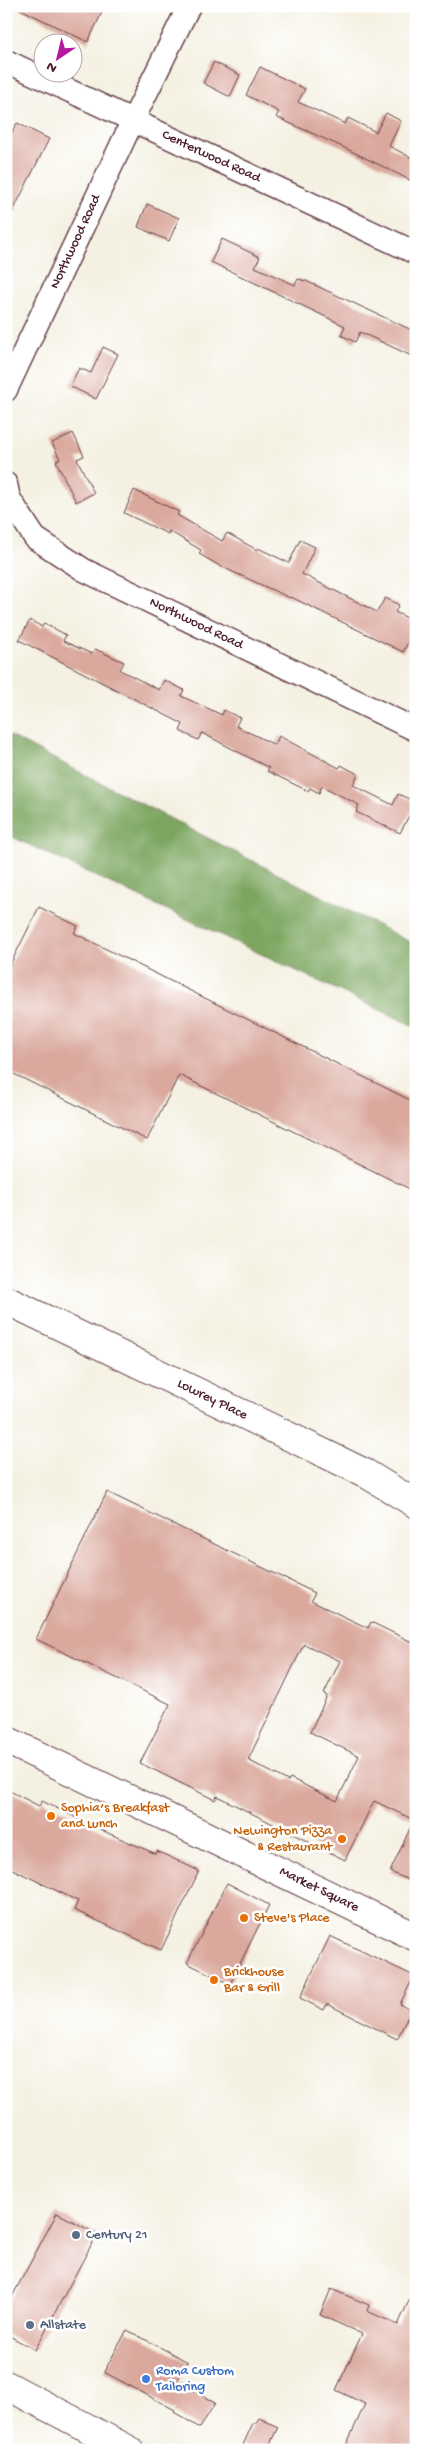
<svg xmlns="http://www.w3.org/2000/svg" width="422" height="2456" font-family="'Gochi Hand',sans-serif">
	<rect width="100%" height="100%" fill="#fff"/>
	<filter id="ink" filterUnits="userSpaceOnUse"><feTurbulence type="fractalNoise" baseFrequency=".02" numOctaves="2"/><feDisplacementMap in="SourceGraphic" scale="10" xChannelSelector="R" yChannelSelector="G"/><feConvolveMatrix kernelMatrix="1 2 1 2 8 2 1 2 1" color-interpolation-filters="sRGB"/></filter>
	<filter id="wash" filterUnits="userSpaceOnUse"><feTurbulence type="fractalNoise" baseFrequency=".0096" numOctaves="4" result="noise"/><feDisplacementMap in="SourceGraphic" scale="20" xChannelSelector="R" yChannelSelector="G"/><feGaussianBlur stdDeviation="1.12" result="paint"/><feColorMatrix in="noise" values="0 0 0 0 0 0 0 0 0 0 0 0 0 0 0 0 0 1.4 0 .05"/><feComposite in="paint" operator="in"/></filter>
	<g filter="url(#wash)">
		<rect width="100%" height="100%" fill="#f4f1e2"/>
		<path fill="#7ca65f" stroke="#636245" d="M6,734L416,945V1027L6,834Z"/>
		<g id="blocks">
			<path fill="#daa89d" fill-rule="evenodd" d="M14,6H105L88,42Z
				M214,62L240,75L230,97L203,83Z
				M260,67L305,89L298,102L345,124L348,118L376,132L386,113L401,121L389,146L416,160V183L347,149L276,117L279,112L246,95Z
				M17,123L49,139L6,225V143Z
				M147,204L179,218L169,241L138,227Z
				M222,239L260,257L255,267L295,285L298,279L306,281L416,332V358L360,332L355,342L341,335L345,326L211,262Z
				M103,347L118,354L96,399L70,386L79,368L91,373Z
				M73,433L84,456L77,459L94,493L76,502L56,461L60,459L52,443Z
				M134,490L179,512L177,515L222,541L227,533L257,550L258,548L289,563L300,540L315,547L302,574L377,612L385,598L399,605L395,612L416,622V627L403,652L291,597L290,598L220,566L199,554L201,550L169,531L168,534L124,513Z
				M30,620L42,627L44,623L66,635L63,641L92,654L95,649L124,662L120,670L159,690L164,680L184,690L181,696L222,715L224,710L240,718L236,726L275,745L279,736L339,768L341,765L358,774L353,785L393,805L398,794L416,802L400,833L356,812L359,805L322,786L319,793L310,788L308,791L267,771L269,768L202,733L198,740L180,731L183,724L19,640Z
				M39,907L78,926L74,933L416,1103V1192L179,1075L147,1140L6,1070V973Z
				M107,1492L315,1593L311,1601L368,1628L371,1622L416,1644V1883L390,1872L414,1820L374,1801L345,1860L217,1796L215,1800L140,1763L170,1704L36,1639ZM304,1644L340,1661L324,1694L327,1696L310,1732L359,1756L337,1801L290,1778L288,1781L248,1760Z
				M6,1789L39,1806L42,1801L110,1834L156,1854L157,1851L199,1871L161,1950L74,1910L78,1901L6,1866Z
				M227,1883L269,1905L230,1984L187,1963Z
				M330,1936L414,1976L400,2004L411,2010L397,2039L327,2004L324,2010L300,1998Z
				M57,2213L97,2234L35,2350L6,2334V2308Z
				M416,2285V2450H344L365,2404L336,2390L362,2334L320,2315L331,2289L369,2305L367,2311L398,2325Z
				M127,2330L188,2362L177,2381L215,2403L200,2428L174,2412L175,2410L104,2372Z
				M259,2418L278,2427L267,2450H253L243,2445L253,2423H256Z"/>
		</g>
	</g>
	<g filter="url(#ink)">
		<use href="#blocks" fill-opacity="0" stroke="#643e46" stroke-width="1"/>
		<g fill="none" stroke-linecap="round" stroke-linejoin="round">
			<g stroke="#643e46" stroke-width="25">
				<path id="minor" d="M6,61L416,253
					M6,390L133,120L189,6
					M6,484L9,498L35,538L84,570L416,730"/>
			</g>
			<g stroke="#643e46" stroke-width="30">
				<path id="tertiary" d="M6,1300L365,1473L416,1504
					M6,1740L416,1937"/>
			</g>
			<g stroke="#643e46" stroke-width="30">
				<path id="secondary" d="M6,2385L129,2450"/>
			</g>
			<use href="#minor" stroke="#fff" stroke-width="22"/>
			<use href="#tertiary" stroke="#fff" stroke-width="28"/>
			<use href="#secondary" stroke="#fff" stroke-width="28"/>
		</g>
	</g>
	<g fill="#e8710a" stroke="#fff" stroke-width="2">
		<circle cx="51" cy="1816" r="5"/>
		<circle cx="342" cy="1839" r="5"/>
		<circle cx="244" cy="1918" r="5"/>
		<circle cx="214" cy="1980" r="5"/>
	</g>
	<g fill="#5c6f8a" stroke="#fff" stroke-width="2">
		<circle cx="76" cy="2235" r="5"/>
		<circle cx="30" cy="2325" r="5"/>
	</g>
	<circle fill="#3f7fe0" stroke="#fff" stroke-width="2" cx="146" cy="2379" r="5"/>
	<g text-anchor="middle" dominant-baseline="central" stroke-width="5" stroke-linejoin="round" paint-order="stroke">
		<g font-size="14" fill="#4a1f2b" stroke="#fff">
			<text transform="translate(211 157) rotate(25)">Centerwood Road</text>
			<text transform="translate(76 242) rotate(-65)">Northwood Road</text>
			<text transform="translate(196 624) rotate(26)">Northwood Road</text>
			<text transform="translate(212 1400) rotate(26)">Lowrey Place</text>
			<text transform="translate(319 1890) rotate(26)">Market Square</text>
		</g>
		<g font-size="14" fill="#c56008" stroke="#fff" text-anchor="start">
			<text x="61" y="1808">Sophia’s Breakfast<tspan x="61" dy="16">and Lunch</tspan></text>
			<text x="332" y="1831" text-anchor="end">Newington Pizza<tspan x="332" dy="16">&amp; Restaurant</tspan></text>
			<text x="254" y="1918">Steve's Place</text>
			<text x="224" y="1972">Brickhouse<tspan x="224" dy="16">Bar &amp; Grill</tspan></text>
		</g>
		<g font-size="14" fill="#4e5e75" stroke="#fff" text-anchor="start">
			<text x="86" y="2235">Century 21</text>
			<text x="40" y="2325">Allstate</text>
		</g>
		<g font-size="14" fill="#366cbe" stroke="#fff" text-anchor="start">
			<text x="156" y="2371">Roma Custom<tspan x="156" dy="16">Tailoring</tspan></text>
		</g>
	</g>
	<rect width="422" height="2456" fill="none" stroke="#fff" stroke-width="25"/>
	<g transform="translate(58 58) rotate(215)"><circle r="24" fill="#ffffff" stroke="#b7a5aa"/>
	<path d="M0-4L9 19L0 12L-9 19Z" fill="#b5179e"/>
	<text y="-8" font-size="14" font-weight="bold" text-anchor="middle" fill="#4a1f2b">N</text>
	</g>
</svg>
